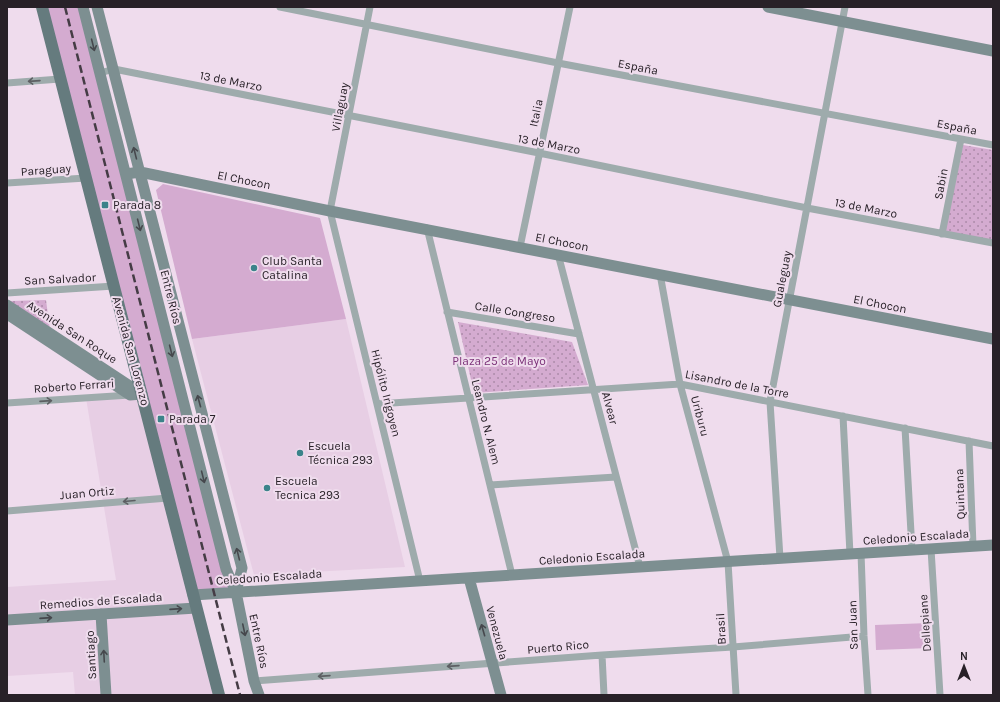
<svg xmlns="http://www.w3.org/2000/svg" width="1000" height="702" font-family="Karla,sans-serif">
	<defs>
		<pattern id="park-dots" width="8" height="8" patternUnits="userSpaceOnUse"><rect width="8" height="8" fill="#d4abd0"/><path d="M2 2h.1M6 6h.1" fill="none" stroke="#ac8ba9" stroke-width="1.8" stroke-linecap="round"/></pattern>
	</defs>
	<rect width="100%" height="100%" fill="#efdced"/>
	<path fill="#e7cee4" d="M346,319L405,567L254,575L192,339Z
		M142,394L220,695H75L73,672L7,676V587L116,580L86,398Z"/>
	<path fill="#d4abd0" d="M42,7H83L236,592L193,595Z
		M163,184L320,218L346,319L192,339L156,190Z
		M929,623L930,648L876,650L875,625Z"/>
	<path fill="url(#park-dots)" d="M963,145L993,150V241L945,232Z
		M46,300L50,330L10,301Z
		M458,322L572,342L588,385L474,393Z"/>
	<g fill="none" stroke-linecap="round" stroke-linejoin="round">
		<path stroke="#9eabac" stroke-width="7" d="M280,7L558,63L993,145
			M370,7L330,211L420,581
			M100,73L114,69L539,153L807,208L993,243
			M7,83L60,79
			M7,183L86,178
			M427,228L512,575
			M942,234L961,139
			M520,247L570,7
			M558,254L640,567
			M660,274L680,384L728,562L736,695
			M7,293L114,286
			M447,312L579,334
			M7,403L130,395
			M377,404L680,384L993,446
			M843,416L850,554
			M905,428L912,550
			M969,441L973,546
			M490,485L616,477
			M7,511L168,498
			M931,549L940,695
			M861,553L864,636L868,695
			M780,558L770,402L845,7
			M602,655L604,695
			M254,681L602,655L733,647L864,636"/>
		<path stroke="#7d8f91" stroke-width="11" d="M83,7L226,569L236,592L254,681L259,695
			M97,7L242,568L236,592
			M768,7L993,51
			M126,174L140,172L330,211L993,339
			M7,305L142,394
			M7,314L130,395L142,394
			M469,578L501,695
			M193,595L993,545
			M101,614L106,695
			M7,620L196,608"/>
		<path stroke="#657b7e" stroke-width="12" d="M42,7L219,695"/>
		<path stroke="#453c45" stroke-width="2.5" stroke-dasharray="8 4" stroke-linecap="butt" d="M65,7L240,695"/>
	</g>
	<defs><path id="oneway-shaft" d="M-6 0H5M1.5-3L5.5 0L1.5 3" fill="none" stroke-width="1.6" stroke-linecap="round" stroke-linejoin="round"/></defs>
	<g stroke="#46484d">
		<use href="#oneway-shaft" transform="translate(93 45) rotate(76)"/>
		<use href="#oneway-shaft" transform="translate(135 153) rotate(-104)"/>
		<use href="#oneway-shaft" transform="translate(139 225) rotate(76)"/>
		<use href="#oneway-shaft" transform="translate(171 351) rotate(76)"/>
		<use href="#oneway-shaft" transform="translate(199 401) rotate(-105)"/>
		<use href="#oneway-shaft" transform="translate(203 477) rotate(76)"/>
		<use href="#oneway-shaft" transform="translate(238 554) rotate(-104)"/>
		<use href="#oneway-shaft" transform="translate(176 609) rotate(-4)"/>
		<use href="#oneway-shaft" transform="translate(46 618) rotate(-4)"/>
		<use href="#oneway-shaft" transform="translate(244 630) rotate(78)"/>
		<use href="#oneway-shaft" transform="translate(483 630) rotate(-106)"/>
		<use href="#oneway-shaft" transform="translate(104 656) rotate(-93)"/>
	</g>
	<g stroke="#5d5f63">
		<use href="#oneway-shaft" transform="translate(34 81) rotate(176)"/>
		<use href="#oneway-shaft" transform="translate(46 401) rotate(-4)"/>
		<use href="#oneway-shaft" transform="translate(129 501) rotate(175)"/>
		<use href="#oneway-shaft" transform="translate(453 666) rotate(176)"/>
		<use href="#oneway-shaft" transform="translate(324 676) rotate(176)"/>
	</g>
	<g fill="#3b838a" stroke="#efdced" stroke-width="1.5">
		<rect x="101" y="201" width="8" height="8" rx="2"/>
		<circle cx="254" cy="268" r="4"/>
		<rect x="157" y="415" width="8" height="8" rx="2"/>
		<circle cx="300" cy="453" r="4"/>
		<circle cx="267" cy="488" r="4"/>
	</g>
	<g text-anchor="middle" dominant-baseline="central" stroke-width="4" stroke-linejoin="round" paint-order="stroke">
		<g font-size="12" fill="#282128" stroke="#efdced">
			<text transform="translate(638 67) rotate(11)">España</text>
			<text transform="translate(231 81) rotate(11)">13 de Marzo</text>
			<text transform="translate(340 107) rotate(-79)">Villaguay</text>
			<text transform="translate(536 113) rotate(-78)">Italia</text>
			<text transform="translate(957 127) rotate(11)">España</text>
			<text transform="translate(549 144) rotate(11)">13 de Marzo</text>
			<text transform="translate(46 170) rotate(-4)">Paraguay</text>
			<text transform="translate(244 180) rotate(11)">El Chocon</text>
			<text transform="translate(941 184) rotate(-79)">Sabin</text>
			<text transform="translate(866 208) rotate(11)">13 de Marzo</text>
			<text transform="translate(562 242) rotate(11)">El Chocon</text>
			<text transform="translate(60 279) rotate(-3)">San Salvador</text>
			<text transform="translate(782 279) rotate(-79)">Gualeguay</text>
			<text transform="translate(171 297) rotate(76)">Entre Ríos</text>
			<text transform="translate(880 304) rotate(11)">El Chocon</text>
			<text transform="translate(515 312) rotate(9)">Calle Congreso</text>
			<text transform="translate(72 332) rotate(33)">Avenida San Roque</text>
			<text transform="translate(131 351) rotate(75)">Avenida San Lorenzo</text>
			<text transform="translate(737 384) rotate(11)">Lisandro de la Torre</text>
			<text transform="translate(74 386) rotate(-4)">Roberto Ferrari</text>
			<text transform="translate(386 393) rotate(76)">Hipólito Irigoyen</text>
			<text transform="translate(610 408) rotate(75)">Alvear</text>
			<text transform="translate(700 416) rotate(75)">Uriburu</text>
			<text transform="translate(486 422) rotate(76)">Leandro N. Alem</text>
			<text transform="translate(87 493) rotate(-5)">Juan Ortiz</text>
			<text transform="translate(960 494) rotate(-92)">Quintana</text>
			<text transform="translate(916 537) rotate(-4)">Celedonio Escalada</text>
			<text transform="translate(592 557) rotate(-4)">Celedonio Escalada</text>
			<text transform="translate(269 577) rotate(-4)">Celedonio Escalada</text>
			<text transform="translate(101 601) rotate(-4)">Remedios de Escalada</text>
			<text transform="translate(925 623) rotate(-94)">Dellepiane</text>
			<text transform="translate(853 625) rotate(-92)">San Juan</text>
			<text transform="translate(721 629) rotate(-93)">Brasil</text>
			<text transform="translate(497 633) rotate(75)">Venezuela</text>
			<text transform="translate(259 641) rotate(78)">Entre Ríos</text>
			<text transform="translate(558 647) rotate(-5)">Puerto Rico</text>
			<text transform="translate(91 655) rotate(-93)">Santiago</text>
		</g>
		<g font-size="12" fill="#282128" stroke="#efdced" text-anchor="start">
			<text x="113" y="205">Parada 8</text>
			<text x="262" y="261">Club Santa<tspan x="262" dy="14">Catalina</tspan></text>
			<text x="169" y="419">Parada 7</text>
			<text x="308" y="446">Escuela<tspan x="308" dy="14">Técnica 293</tspan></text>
			<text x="275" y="481">Escuela<tspan x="275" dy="14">Tecnica 293</tspan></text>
		</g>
		<g font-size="12" fill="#7b3278" stroke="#efdced">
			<text x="499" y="361">Plaza 25 de Mayo</text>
		</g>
	</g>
	<rect width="1000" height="702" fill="none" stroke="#282128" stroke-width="16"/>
	<g transform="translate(964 666)" stroke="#efdced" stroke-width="3" paint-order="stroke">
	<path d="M0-3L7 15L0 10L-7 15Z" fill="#282128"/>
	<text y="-6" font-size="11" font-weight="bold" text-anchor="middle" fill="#282128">N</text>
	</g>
</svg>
